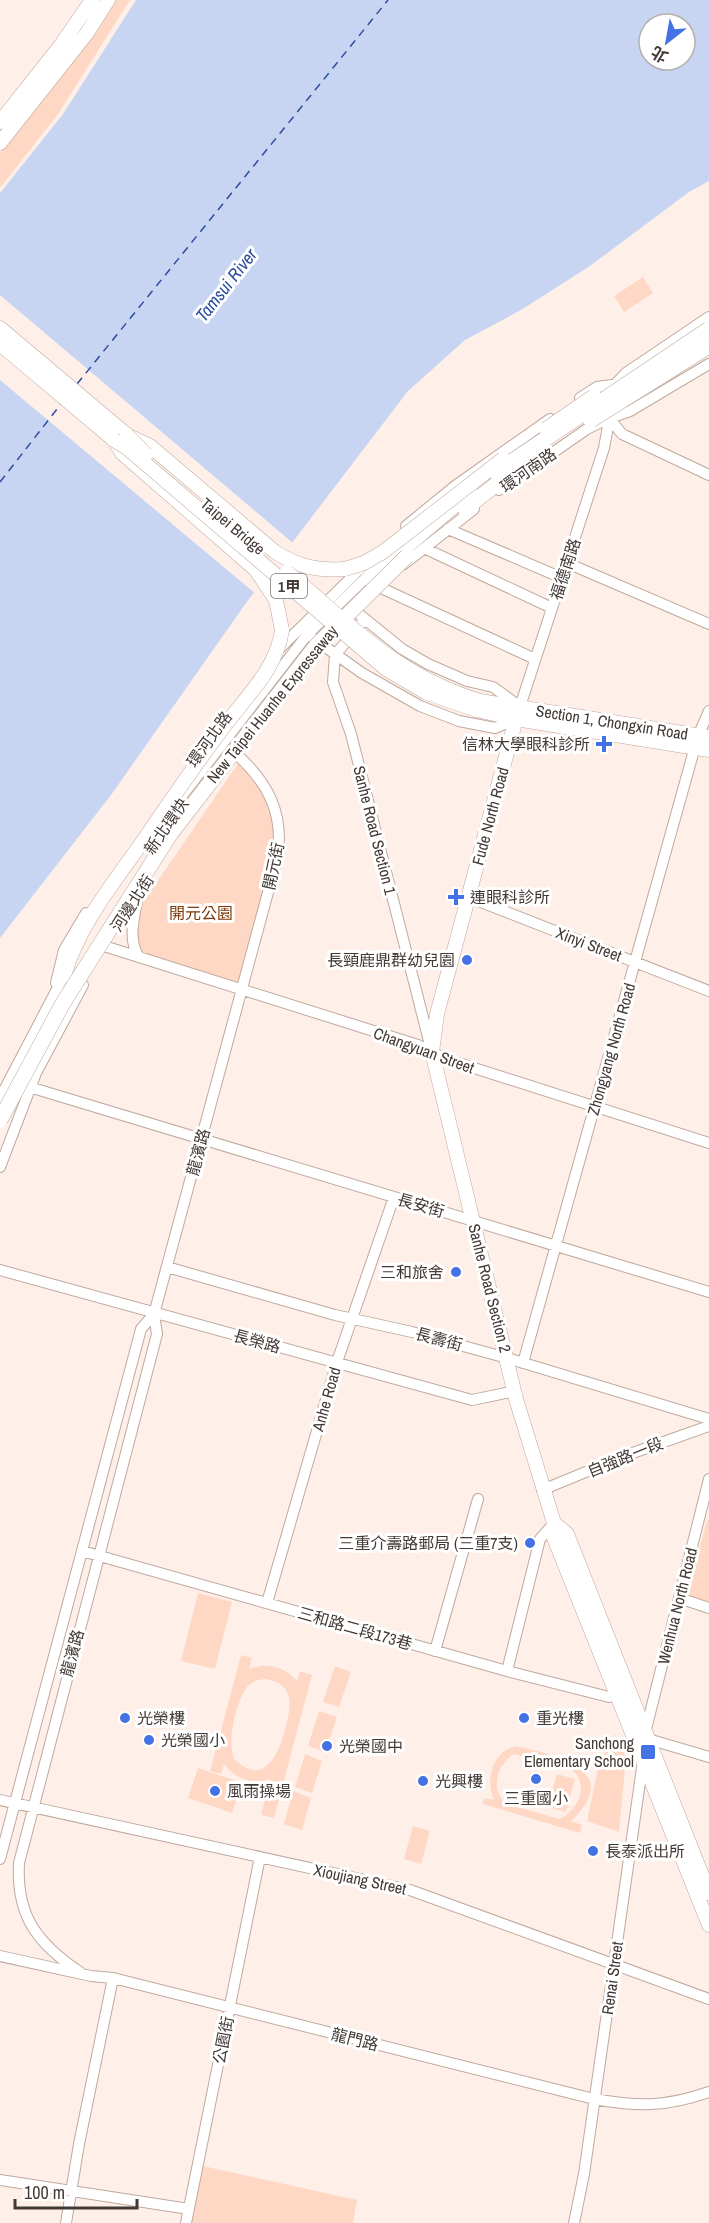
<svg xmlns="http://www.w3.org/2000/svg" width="709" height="2223" font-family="'Archivo Narrow','Noto Sans TC',sans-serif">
	<rect width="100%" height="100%" fill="#fef0e9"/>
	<path fill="#fed8c4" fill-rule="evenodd" d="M110,0H130L58,114L0,188V153L88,39Z
		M643,277L653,293L624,312L614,296Z
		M239,762L262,788L275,823L274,851L238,984L142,952L137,947L136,938L142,904Z
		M707,1520H709V1604L687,1596Z
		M198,1593L232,1602L215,1669L181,1661Z
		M241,1655L252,1658L249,1669C268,1662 284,1666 297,1681L300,1671L312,1675L274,1818L261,1815L271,1779C252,1784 236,1780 224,1764L221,1774L210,1771ZM265,1679C296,1683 291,1707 285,1730C278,1754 265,1787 235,1760C226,1746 236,1699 248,1686C253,1681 258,1680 265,1679Z
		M335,1666L351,1672L339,1707L323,1702Z
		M319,1711L337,1717L325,1752L308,1746Z
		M618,1739L626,1758L619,1832L587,1821L600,1759Z
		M516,1746C556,1755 625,1770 571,1821L582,1825L580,1833L483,1804L484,1798L494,1800C485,1780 492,1751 516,1746ZM514,1754L572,1770C590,1785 578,1811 559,1819L507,1804C489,1790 497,1765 514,1754Z
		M305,1754L322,1761L312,1793L295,1787Z
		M198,1768L242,1783L232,1813L188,1798Z
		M557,1774L575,1779L566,1812L547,1807Z
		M293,1791L311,1798L302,1830L284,1824Z
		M413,1826L430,1831L421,1864L404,1859Z
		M203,2166L357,2200L353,2223H191Z"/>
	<path fill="#c7d5f2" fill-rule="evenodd" d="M136,0H709V181L689,192L590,266L521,310L465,340L408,391L246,603L111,795L0,938V193L63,114ZM649,24H685V60H649Z"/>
	<path fill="#fef0e9" d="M0,295L294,544L256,594L0,380Z"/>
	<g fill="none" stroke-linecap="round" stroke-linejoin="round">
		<path stroke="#2d4d9e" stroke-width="1.5" stroke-dasharray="8 6" stroke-linecap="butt" d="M77,384L388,0
			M0,482L61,404"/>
		<g stroke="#bfa99e" stroke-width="12">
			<path id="minor" d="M606,394L626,373L709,317
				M580,398L597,387L612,385
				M609,418L622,434L709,475
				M610,418L630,411L709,364
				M499,490L587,429L609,418L618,407
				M406,526L455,486L550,419
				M448,529L562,578
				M424,548L552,608
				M567,563L709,624
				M404,564L474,509
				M379,587L535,659
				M360,615L402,649L428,664L467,681L493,687L519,706
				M365,619L335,655L333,682L351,734L431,1049
				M314,639L362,673L420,706L459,721L495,728L516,719L604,448L610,415
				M277,651L366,563
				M181,797L307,635L372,572
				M468,897L709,991
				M104,946L418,1045L446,1059L709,1143
				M139,957C126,938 136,912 139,890
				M56,983L64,950L86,913
				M26,1086L709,1292
				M0,1098L67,970
				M0,1167L36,1073L83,985
				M167,1267L335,1315L412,1332L507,1358L709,1419
				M0,1270L472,1400L515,1391
				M523,1363L698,736L709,711
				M542,1490L627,1455L709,1426
				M82,1551L507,1671L609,1697L623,1693
				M679,1598L709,1608
				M267,1603L337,1362L394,1197
				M435,1651L478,1499
				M507,1671L540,1539L554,1523
				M645,1733L709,1479
				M648,1739L709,1757
				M0,1800L410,1890L709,1999
				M0,1859L141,1329L154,1314
				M0,1956L91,1976L113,1978L594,2099C639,2107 666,2107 709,2092
				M81,1973C38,1944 16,1917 19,1863L157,1334L154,1314L277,859C285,814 268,782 235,753
				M0,2180L189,2209
				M66,2223L79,2144L113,1978
				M186,2223L260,1857
				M574,2223L584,2174L643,1761"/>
		</g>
		<g stroke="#bfa99e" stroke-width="15">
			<path id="major" d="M0,122L61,45L92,0
				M0,143L87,33L108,0
				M0,328L127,435L150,446L275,552C299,567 318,571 345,569
				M0,344L114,440L122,453L256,570L276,600L282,630
				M480,701L709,737
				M477,710L516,719L709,750
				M516,719L437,1014L432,1052L516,1399L554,1523V1538L709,1925
				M64,976C79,923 117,879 148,834
				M554,1523L567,1534L709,1893"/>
		</g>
		<g stroke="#bfa99e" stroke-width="16">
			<path id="highway" d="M465,509L504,478
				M369,578L470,492"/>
		</g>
		<use href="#minor" stroke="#fff" stroke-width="10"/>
		<use href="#major" stroke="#fff" stroke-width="14"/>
		<use href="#highway" stroke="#fff" stroke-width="15"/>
		<g stroke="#bfa99e" stroke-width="15" stroke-linecap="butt">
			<path id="major-bridge" d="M546,429L594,396
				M127,435L146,454
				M114,440L127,448L386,669L427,693L477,710
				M345,569L364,563L383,552L503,459
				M287,572C352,626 397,676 480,701
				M148,834C171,800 195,765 220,732C243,699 276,672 282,630"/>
		</g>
		<g stroke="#bfa99e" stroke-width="16" stroke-linecap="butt">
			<path id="highway-bridge" d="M591,420L709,346
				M496,472L709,329
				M0,1120L63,1003L171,833L316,646L407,556"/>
		</g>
		<use href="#major-bridge" stroke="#fff" stroke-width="14"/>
		<use href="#highway-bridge" stroke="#fff" stroke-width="15"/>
	</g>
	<g fill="#4471e3" stroke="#fff" stroke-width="2">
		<path d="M601 735h6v6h6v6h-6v6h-6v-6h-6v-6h6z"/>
		<path d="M453 888h6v6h6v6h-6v6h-6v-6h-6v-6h6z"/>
		<circle cx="467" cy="960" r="6"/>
		<circle cx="456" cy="1272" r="6"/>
		<circle cx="530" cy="1543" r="6"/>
		<circle cx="125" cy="1718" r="6"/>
		<circle cx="524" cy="1718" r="6"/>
		<circle cx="149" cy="1740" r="6"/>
		<circle cx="327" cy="1746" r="6"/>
		<rect x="640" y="1744" width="16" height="16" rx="3"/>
		<circle cx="536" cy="1779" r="6"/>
		<circle cx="423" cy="1781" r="6"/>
		<circle cx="215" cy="1791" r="6"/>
		<circle cx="593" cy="1851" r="6"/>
	</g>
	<g text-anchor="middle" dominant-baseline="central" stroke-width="6" stroke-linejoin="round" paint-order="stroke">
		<rect fill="#fff" stroke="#7b7472" stroke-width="1.5" x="271" y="574" width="36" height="24" rx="4.5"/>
		<g font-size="15" font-weight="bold" fill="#423935">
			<text x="289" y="586">1甲</text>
		</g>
		<g font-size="16" fill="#423935" stroke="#fff">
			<text transform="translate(528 470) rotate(-35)">環河南路</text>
			<text transform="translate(233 526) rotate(40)">Taipei Bridge</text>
			<text transform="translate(565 569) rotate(-72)">福德南路</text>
			<text transform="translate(272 704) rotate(-51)">New Taipei Huanhe Expressaway</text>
			<text transform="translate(612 722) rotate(9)">Section 1, Chongxin Road</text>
			<text transform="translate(209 739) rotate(-54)">環河北路</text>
			<text transform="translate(490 816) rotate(-75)">Fude North Road</text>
			<text transform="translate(166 826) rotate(-55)">新北環快</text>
			<text transform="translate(375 830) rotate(76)">Sanhe Road Section 1</text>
			<text transform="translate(273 866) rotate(-78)">開元街</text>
			<text transform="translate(132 903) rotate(-57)">河邊北街</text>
			<text transform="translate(589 944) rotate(21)">Xinyi Street</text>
			<text transform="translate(611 1049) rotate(-74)">Zhongyang North Road</text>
			<text transform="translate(424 1050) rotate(20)">Changyuan Street</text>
			<text transform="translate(198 1152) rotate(-75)">龍濱路</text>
			<text transform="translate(421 1205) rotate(16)">長安街</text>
			<text transform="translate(490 1288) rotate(76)">Sanhe Road Section 2</text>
			<text transform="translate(439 1339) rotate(15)">長壽街</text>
			<text transform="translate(257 1341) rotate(15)">長榮路</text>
			<text transform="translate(326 1399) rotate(-74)">Anhe Road</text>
			<text transform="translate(625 1457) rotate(-22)">自強路一段</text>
			<text transform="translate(677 1606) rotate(-76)">Wenhua North Road</text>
			<text transform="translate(355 1628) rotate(16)">三和路二段173巷</text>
			<text transform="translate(72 1653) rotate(-75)">龍濱路</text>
			<text transform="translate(360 1879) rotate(12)">Xioujiang Street</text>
			<text transform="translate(612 1978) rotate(-82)">Renai Street</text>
			<text transform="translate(355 2039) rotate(14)">龍門路</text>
			<text transform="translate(223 2040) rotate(-79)">公園街</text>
		</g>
		<g font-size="16" fill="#423935" stroke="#fff" text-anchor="start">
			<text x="590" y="744" text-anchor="end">信林大學眼科診所</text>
			<text x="470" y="897">連眼科診所</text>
			<text x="455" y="960" text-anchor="end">長頸鹿鼎群幼兒園</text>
			<text x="444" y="1272" text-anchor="end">三和旅舍</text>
			<text x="518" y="1543" text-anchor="end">三重介壽路郵局 (三重7支)</text>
			<text x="137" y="1718">光榮樓</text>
			<text x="536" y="1718">重光樓</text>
			<text x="161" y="1740">光榮國小</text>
			<text x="634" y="1743" text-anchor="end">Sanchong<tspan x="634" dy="18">Elementary School</tspan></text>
			<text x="339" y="1746">光榮國中</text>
			<text x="435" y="1781">光興樓</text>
			<text x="227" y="1791">風雨操場</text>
			<text x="536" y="1798" text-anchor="middle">三重國小</text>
			<text x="605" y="1851">長泰派出所</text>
		</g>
		<g font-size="16" fill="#7d3708" stroke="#fff">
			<text x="201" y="913">開元公園</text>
		</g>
		<g font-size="18" font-style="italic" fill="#2d4d9e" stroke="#fff">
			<text transform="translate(226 285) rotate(-52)">Tamsui River</text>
		</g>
	</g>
	<g transform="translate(667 42) rotate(211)"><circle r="28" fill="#ffffff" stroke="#b3b0ae" stroke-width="1.5"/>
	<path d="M0-4.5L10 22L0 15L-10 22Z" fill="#4471e3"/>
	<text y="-9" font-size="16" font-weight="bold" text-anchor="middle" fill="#423935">北</text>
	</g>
	<path d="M15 2199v9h122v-9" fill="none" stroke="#423935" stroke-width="3"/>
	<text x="24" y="2199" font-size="18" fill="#423935" stroke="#ffffff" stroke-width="4.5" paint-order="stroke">100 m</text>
</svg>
